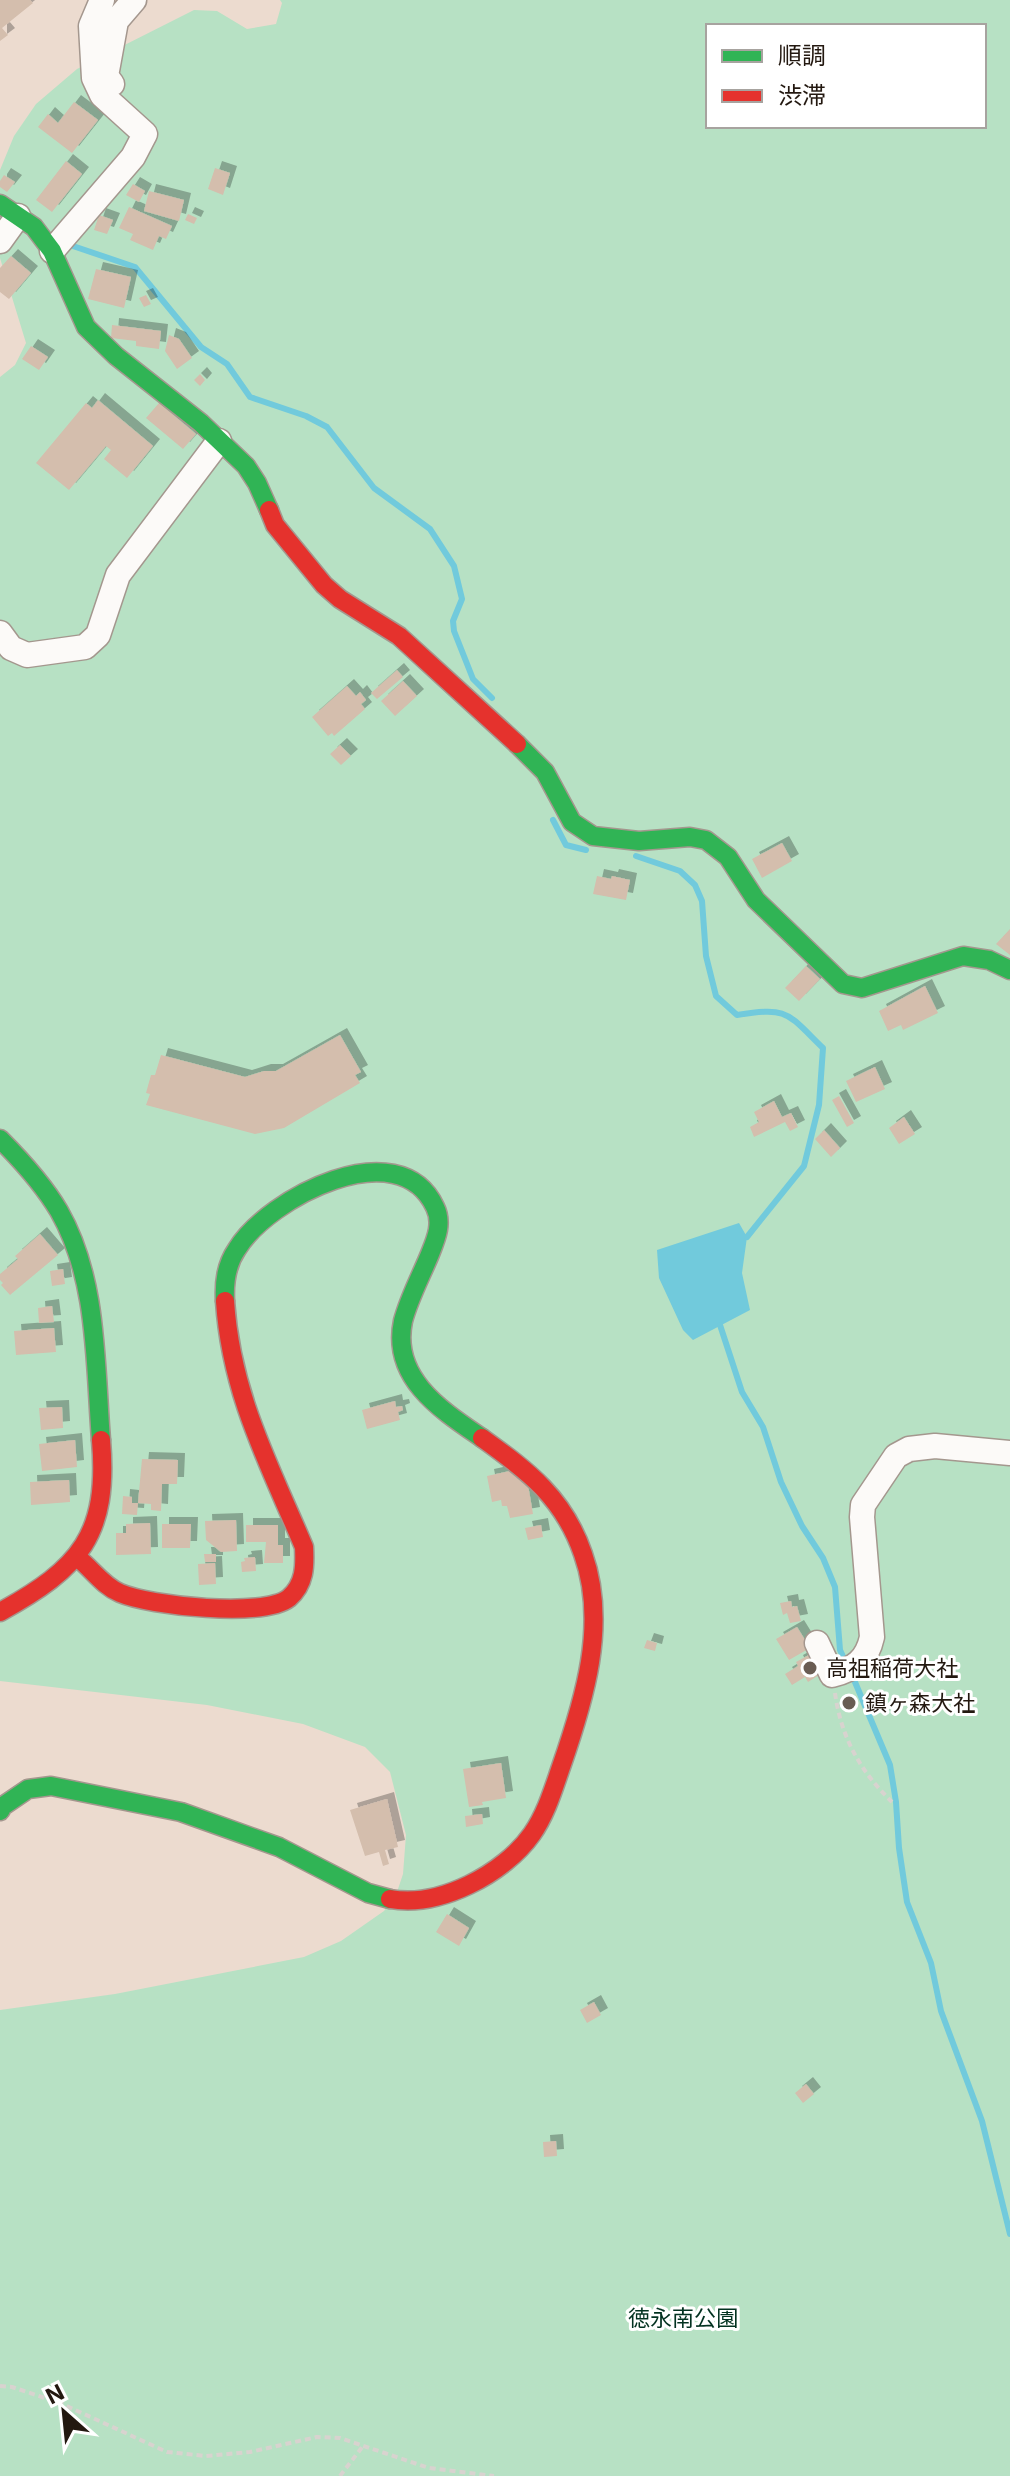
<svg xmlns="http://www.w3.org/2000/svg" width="1010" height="2476" font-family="Inter,'Noto Sans JP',sans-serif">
	<defs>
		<filter id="shadow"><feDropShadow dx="7" dy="-7" stdDeviation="0" flood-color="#0004"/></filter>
	</defs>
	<rect width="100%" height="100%" fill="#ecdbcf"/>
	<path fill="#b7e1c4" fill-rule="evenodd" d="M280,0H1010V2476H0V2010L115,1994L304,1957L341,1941L384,1911L396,1895L403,1874L406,1835L390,1772L365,1747L303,1724L207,1705L0,1681V377L15,365L26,343L0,258V170L14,136L36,104L77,69L194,10L217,11L247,29L276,24L282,3ZM708,26H984V126H708Z"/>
	<path fill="#71cadc" d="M739,1223L747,1237L742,1273L750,1310L693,1340L683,1330L659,1278L657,1250Z"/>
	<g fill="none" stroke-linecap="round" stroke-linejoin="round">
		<path stroke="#71cadc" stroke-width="6" d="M67,244L135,267L201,347L227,364L250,397L306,416L327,427L374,488L430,529L454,566L462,599L453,621L454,631L473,679L492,698
			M553,820L566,845L586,850
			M636,856L680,871L695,885L702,901L706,956L716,996L737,1015C789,1007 786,1012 823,1048L819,1105L804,1166L747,1237
			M720,1325L742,1392L763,1427L781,1482L802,1526L823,1558L835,1587L840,1650L847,1665
			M852,1675L890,1765L896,1802L899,1848L907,1902L931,1963L941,2011L982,2121L1010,2234"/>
	</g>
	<path fill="#d4bead" filter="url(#shadow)" d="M0,0H30L33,3L2,28L8,35L0,41Z
		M74,102L98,120L72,153L38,127L48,114L58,123Z
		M66,161L82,174L52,212L36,200Z
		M215,168L230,173L223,195L208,189Z
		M4,175L15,182L7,192L0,187V181Z
		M133,184L145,191L139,202L126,195Z
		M149,191L184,200L179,221L144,211Z
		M129,207L172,226L166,239L159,236L153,250L130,240L133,234L119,228Z
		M188,214L197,218L194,224L185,220Z
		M99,215L113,220L107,234L94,230Z
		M11,256L31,273L9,299L0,292V268Z
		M96,269L131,277L124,308L88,299Z
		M146,295L151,304L144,307L139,298Z
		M112,325L161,331L159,349L136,346V341L111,338Z
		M169,335L179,339L192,358L177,369L165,351Z
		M31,346L48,357L39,370L22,359Z
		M200,374L205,380L200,386L194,380Z
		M98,400L153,446L127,478L104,459L111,450L106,446L69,490L36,463L86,403L92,408Z
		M159,403L196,434L183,449L146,418Z
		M397,670L403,677L377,699L371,693Z
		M403,681L417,696L395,716L381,701Z
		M347,686L356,696L360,692L366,700L361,704L365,709L334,736L332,733L328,736L312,717Z
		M340,745L351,756L341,765L330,754Z
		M782,843L792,861L762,878L752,859Z
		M597,876L611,879L612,876L630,880L626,900L593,894Z
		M1010,929V955L996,944Z
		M806,966L820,979L799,1001L785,988Z
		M925,986L938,1013L903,1030L901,1025L888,1031L879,1011Z
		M340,1035L361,1072L355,1075L360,1083L284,1128L255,1134L146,1105L150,1094L146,1093L151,1075H155L161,1055L245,1077L264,1071H276Z
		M875,1067L885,1089L856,1102L846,1081Z
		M839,1096L854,1123L847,1127L832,1100Z
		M774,1101L782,1117L791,1113L798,1127L790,1131L785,1122L754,1137L750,1127L759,1122L754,1112Z
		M904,1117L915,1134L899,1144L889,1128Z
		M824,1130L840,1148L831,1157L815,1139Z
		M40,1234L58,1255L10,1295L1,1285L3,1283L0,1280V1274L18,1259L15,1256Z
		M63,1269L65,1284L52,1286L50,1271Z
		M52,1306L54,1322L39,1323L38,1308Z
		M54,1328L56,1352L16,1355L14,1331Z
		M395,1401L396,1407L402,1406L403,1410L398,1412L400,1420L367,1429L362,1410Z
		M62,1407L63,1428L41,1430L39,1408Z
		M75,1440L77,1467L42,1471L39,1444Z
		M142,1459L178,1460L177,1484H162L161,1511L151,1510V1504L138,1503Z
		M510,1471L528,1485L533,1514L510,1518L507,1506H502L501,1500L492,1502L487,1476Z
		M69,1480L70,1502L31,1505L30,1482Z
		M123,1496L132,1497V1503H138L137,1515L122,1514Z
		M236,1520L237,1551L221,1552L206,1540L205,1521Z
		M150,1523L151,1554L116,1555V1533H126V1524Z
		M162,1524H191L190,1548H162Z
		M246,1525H278V1545H283V1563H264L266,1542H246Z
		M541,1525L543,1537L528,1540L525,1528Z
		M204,1554H216V1562H205Z
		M255,1557L256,1571L242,1572L241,1562L245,1561L244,1558Z
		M215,1563L216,1584L199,1585L198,1564Z
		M791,1601L792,1607L797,1606L801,1621L790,1623L787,1613L783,1615L780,1603Z
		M797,1627L810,1648L789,1660L776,1639Z
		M647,1640L657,1643L655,1651L644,1648Z
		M816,1651L827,1670L808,1682L805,1677L792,1685L785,1674L798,1666L796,1662Z
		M501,1763L506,1798L482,1802L483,1805L469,1807L463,1769Z
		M387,1799L398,1847L385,1850L389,1864L383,1866L379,1852L365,1856L350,1810Z
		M482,1814L483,1824L466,1827L465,1816Z
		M447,1914L469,1928L459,1946L436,1932Z
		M594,2002L601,2015L587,2023L580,2010Z
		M806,2084L814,2094L803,2103L795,2093Z
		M556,2141L557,2156L544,2157L543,2142Z"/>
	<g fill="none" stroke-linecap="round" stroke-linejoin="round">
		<g stroke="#a4978e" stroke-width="27">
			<path id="street" d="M112,84L106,76L116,21L134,0
				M0,241L18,216
				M52,251L133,157L145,134L102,95L94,78L91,26L102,0
				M0,633L11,648L27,655L85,647L98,635L118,575L219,441
				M817,1643L832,1675C855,1669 867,1660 872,1637L862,1517L863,1505L896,1456L909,1449L935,1446L1010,1453"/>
		</g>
		<g stroke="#a4978e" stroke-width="21">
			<path id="fast" d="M0,204L34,227L52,251L86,327L116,356L201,423L246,466L257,483L269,510
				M517,744L545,772L572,822L593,836L639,841L690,837L706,840L728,857L756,900L843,984L862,988L963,956L989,960L1010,970
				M0,1139C22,1161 43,1184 59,1211C98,1279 95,1364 101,1440
				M225,1301C224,1282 226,1265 237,1249C268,1198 399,1130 435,1207C443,1223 436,1239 430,1254C421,1276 409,1298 403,1321C391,1378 441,1410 482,1438
				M0,1811L3,1806L28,1789L51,1786L181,1812L279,1847L368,1893L390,1899"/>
		</g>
		<g stroke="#a4978e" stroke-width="21">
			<path id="jam" d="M269,510L275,525L324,585L340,599L399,636L517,744
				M78,1558C92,1569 103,1586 120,1593C150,1606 264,1618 289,1598C305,1584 305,1566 304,1547C269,1464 231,1394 225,1301
				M0,1612C80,1568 109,1535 101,1440
				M390,1899C439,1908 504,1874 532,1834C546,1814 553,1790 561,1767C584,1701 608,1624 583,1554C564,1498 528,1471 482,1438"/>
		</g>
		<path stroke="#d8d3cf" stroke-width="4" stroke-dasharray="6 4" stroke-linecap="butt" d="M835,1693C841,1737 860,1771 892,1802
			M0,2386L12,2387L60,2403L167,2452L206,2456L250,2452L317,2437L340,2438L429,2468L494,2476
			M340,2476L363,2446"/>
		<use href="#street" stroke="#fcfaf8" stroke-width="24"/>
		<use href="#fast" stroke="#30b455" stroke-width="18"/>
		<use href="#jam" stroke="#e5322d" stroke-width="18"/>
	</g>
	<g fill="#695c53" stroke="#fff" stroke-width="3">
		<circle cx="810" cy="1668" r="8"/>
		<circle cx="849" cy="1703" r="8"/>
	</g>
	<g text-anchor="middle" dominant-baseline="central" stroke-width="6" stroke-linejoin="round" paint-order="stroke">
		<g font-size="22" fill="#231810" stroke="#fff" text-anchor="start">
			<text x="826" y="1668">高祖稲荷大社</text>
			<text x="865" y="1703">鎮ヶ森大社</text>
		</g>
		<g font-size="22" fill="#023220" stroke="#fff">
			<text x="683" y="2318">徳永南公園</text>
		</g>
	</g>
	<rect x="706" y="24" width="280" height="104" fill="#ffffff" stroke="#a7a39f" stroke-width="2"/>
	<rect x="722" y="50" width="40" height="12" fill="#30b455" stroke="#a7a39f" stroke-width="2"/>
	<text x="778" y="64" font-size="24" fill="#231810">順調</text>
	<rect x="722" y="90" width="40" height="12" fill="#e5322d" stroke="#a7a39f" stroke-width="2"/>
	<text x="778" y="104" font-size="24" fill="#231810">渋滞</text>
	<g transform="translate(64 2412) rotate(333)" stroke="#ffffff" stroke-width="6" paint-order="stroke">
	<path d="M0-6L14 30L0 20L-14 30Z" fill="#231810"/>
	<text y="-12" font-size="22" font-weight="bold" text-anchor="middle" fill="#231810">N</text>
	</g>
</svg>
